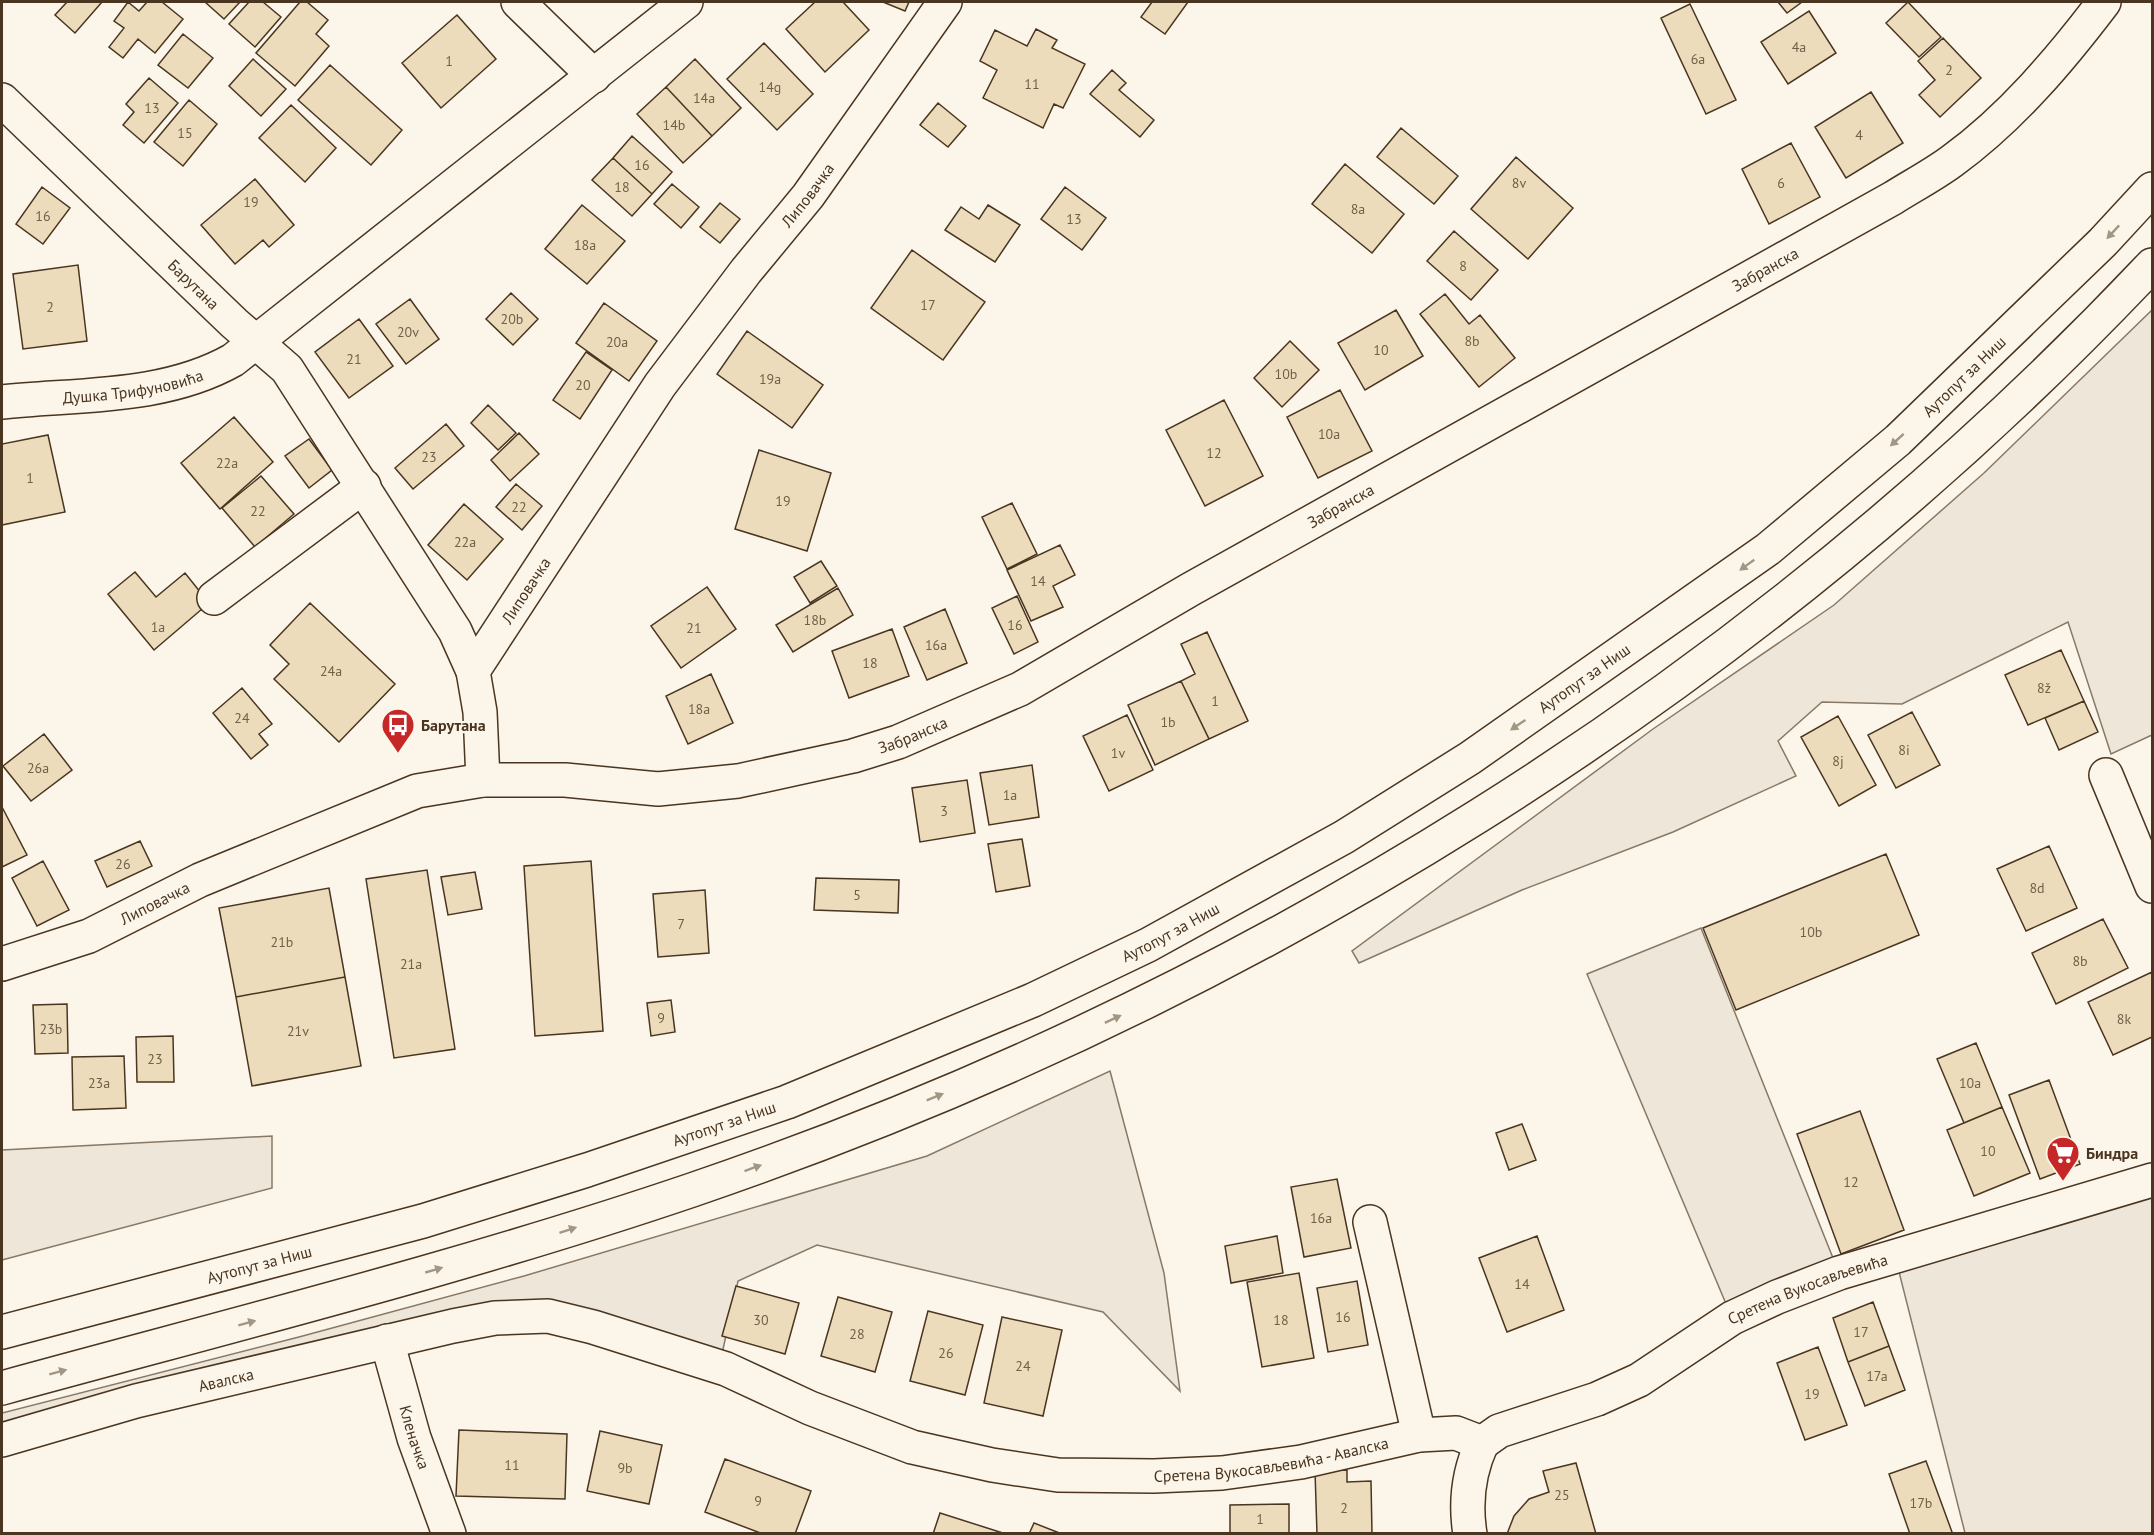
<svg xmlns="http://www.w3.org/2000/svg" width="2154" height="1535" font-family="'PT Sans',sans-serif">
	<rect width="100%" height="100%" fill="#fbf6e9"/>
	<path fill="#ede6d9" stroke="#887966" stroke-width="1.5" d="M2152,310V735L2111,754L2068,622L1902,704L1822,702L1778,741L1796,776L1673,832L1522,890L1359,963L1352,951L1653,729L1834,605L1984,473Z
		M1701,928L1839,1273L1732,1318L1587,974Z
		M1110,1071L1164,1273L1180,1391L1103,1312L817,1245L738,1281L718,1372L548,1316L2,1440V1413L299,1337L524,1276L927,1156Z
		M272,1136V1188L2,1260V1150Z
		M2152,1180V1533H1965L1895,1256Z"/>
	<path fill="#ecdcbc" stroke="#4a3520" stroke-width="1.5" d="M67,2H102L75,33L55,15Z
		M128,2L139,11L147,2H162L183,19L155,53L138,39L123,58L109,47L124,28L114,21Z
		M205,2H240L224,19Z
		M249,2H263L281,17L255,47L229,24Z
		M300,2H307L328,20L316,34L329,46L295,86L256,53Z
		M815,2H843L869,30L825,72L786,29Z
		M883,2H909L905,11Z
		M1152,2H1188L1165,34L1141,17Z
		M1778,2H1802L1787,13Z
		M1908,2L1941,37L1919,57L1886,23Z
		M1690,4L1736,100L1706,114L1661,18Z
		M1809,11L1836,53L1788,84L1761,42Z
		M457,15L496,59L441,108L402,63Z
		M1036,29L1057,40L1052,48L1085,64L1063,108L1054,104L1043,128L983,98L997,70L980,61L995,30L1027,46Z
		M183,34L213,58L188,88L158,65Z
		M1943,38L1981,78L1940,117L1919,95L1935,80L1918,61Z
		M764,43L813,94L777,130L727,79Z
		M253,59L286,89L261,116L229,86Z
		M695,59L741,108L712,136L666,87Z
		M330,65L402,130L371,165L298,100Z
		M1112,70L1126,83L1119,90L1154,120L1140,137L1090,94Z
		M149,78L178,103L144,143L123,125L134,112L126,104Z
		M666,87L712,136L683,163L637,114Z
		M1871,92L1903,143L1846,178L1815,127Z
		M189,100L217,124L183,166L154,142Z
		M938,103L966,126L948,147L920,125Z
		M291,105L336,148L305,182L259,138Z
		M1401,128L1458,176L1434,204L1377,157Z
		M632,136L672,172L652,194L613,158Z
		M1791,143L1820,197L1769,224L1742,169Z
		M1516,157L1573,208L1528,259L1471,209Z
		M613,158L652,194L632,216L592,180Z
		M1345,164L1404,214L1372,253L1312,204Z
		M255,179L294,225L269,247L263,240L235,264L201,225Z
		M672,184L699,207L681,228L654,204Z
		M42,187L70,208L43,244L16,224Z
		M1065,187L1106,218L1082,250L1041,219Z
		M720,203L740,219L720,243L700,227Z
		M582,205L625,241L587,284L545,249Z
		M988,205L1020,225L995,262L945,230L961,207L979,219Z
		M1454,231L1498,270L1471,300L1427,261Z
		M912,250L985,302L943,360L871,308Z
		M78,265L87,341L23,349L13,274Z
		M511,293L538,319L513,345L486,319Z
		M1445,294L1469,324L1480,315L1515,358L1479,387L1420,314Z
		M410,299L439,339L406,364L376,324Z
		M604,303L657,341L629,381L576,343Z
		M1396,310L1423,356L1365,390L1338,343Z
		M359,319L393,366L349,398L315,352Z
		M747,331L823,385L792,428L717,374Z
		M1290,341L1319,370L1282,407L1254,378Z
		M586,352L612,370L580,419L553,400Z
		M1340,390L1372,451L1318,478L1287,417Z
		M1224,400L1263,476L1205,506L1166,430Z
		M488,405L516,433L498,450L471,423Z
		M234,417L273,462L220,509L181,463Z
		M446,424L464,446L413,489L395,468Z
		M519,433L539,454L510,481L491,460Z
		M48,435L65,512L2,525V444Z
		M309,439L332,470L309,488L285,456Z
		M759,450L831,473L807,551L735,529Z
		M261,476L294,514L255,547L222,508Z
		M516,484L542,506L522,530L496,507Z
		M1012,503L1037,554L1007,569L982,517Z
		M464,504L503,539L467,580L428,545Z
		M1060,545L1075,575L1053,586L1063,607L1031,621L1007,570Z
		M821,561L837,586L810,603L794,577Z
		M135,572L156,597L185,573L209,603L154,650L108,594Z
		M707,587L736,629L681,668L651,626Z
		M838,588L853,615L793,652L776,625Z
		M1017,596L1038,642L1014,654L992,608Z
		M310,603L395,684L339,742L274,679L289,664L270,645Z
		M945,609L967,663L927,680L904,627Z
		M892,629L909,676L849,698L832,651Z
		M1207,632L1248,721L1209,739L1181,681L1195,674L1181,644Z
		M2061,650L2084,701L2028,725L2005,675Z
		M711,674L733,723L688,744L666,696Z
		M1181,681L1209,739L1155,765L1128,705Z
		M242,688L272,724L259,734L268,745L251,759L213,713Z
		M2084,701L2098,732L2059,750L2045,718Z
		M1912,712L1940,765L1896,788L1868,735Z
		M1127,715L1153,770L1109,791L1083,736Z
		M1838,716L1876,785L1839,806L1801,737Z
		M44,734L72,770L31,801L3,766Z
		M1032,765L1039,817L989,825L980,773Z
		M967,780L975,833L920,842L912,788Z
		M2,807L27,855L2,867Z
		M1022,839L1030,886L996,892L988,844Z
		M140,841L152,866L107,887L95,861Z
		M2049,846L2077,908L2026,931L1997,869Z
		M1886,854L1919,935L1736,1010L1703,928Z
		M43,861L69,910L37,926L12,878Z
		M591,861L603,1031L535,1036L524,866Z
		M427,870L455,1049L394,1058L366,879Z
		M475,872L482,909L448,915L441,877Z
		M816,878L899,880L898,913L814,910Z
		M329,888L345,977L236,997L219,908Z
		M705,890L709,953L658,957L653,894Z
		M2103,919L2128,968L2056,1004L2032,953Z
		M2152,972V1037L2113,1055L2088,1002Z
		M345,977L361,1066L252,1086L236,997Z
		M671,1000L675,1032L651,1036L647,1003Z
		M67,1004L68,1053L35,1054L33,1005Z
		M173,1036L174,1082H137L136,1037Z
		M1976,1043L2002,1107L1964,1123L1937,1059Z
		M124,1056L126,1108L73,1110L72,1057Z
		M2049,1080L2080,1164L2040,1179L2009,1095Z
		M2002,1107L2030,1173L1974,1196L1947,1130Z
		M1860,1111L1904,1230L1841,1254L1797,1134Z
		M1522,1124L1536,1160L1509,1170L1496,1133Z
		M1337,1179L1351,1248L1304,1257L1291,1187Z
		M1277,1236L1283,1273L1231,1283L1225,1246Z
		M1537,1236L1564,1310L1507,1332L1479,1258Z
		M1299,1273L1314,1358L1262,1367L1247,1282Z
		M1357,1281L1368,1345L1328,1352L1317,1288Z
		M736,1286L799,1303L785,1354L722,1336Z
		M838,1297L892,1312L875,1372L821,1356Z
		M1873,1302L1889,1346L1848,1362L1833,1318Z
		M928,1311L983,1325L965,1395L910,1381Z
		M1002,1317L1062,1330L1043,1416L984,1403Z
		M1889,1346L1905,1390L1865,1406L1848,1362Z
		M1818,1347L1847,1425L1805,1440L1777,1363Z
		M459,1430L567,1434L565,1499L456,1496Z
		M600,1431L662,1445L649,1504L587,1491Z
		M725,1459L811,1491L795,1534H763L705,1512Z
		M1926,1461L1952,1532L1947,1534H1910L1889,1474Z
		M1576,1463L1596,1534H1507L1514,1516L1529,1499L1549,1492L1543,1471Z
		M1347,1470V1482L1371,1481L1372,1534H1317L1315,1471Z
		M1289,1504V1534H1230V1505Z
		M940,1513L1006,1534H933Z
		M1034,1523L1062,1534H1029Z"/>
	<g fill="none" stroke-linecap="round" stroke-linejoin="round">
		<g stroke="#4a3520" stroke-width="36">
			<g id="minor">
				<path d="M518,2L594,76"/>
				<path id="s1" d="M2,100L234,323L287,369L455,631L473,671"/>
				<path id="s2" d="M2,402C79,394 164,399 233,360L686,2"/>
				<path d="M214,598L364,486"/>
				<path d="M2106,775L2152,886"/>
				<path id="s3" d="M483,780L480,712L473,671L660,385L746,271L808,196L945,2"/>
				<path id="s4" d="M2,964L89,936L200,880L417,791L483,780H565L658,789L738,781L853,756L898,742L1020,689L1191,589L1893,198C1912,186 1933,175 1952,161C2011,118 2060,60 2104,2"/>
				<path d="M1370,1222L1419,1435"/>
				<path id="s5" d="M387,1341L414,1438L449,1534"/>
				<path id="s6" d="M2,1440L136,1401L453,1326L495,1318L548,1316L593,1327L726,1369L810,1408L912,1447L992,1465L1058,1475L1154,1476L1222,1473L1301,1462L1419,1435L1456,1433L1482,1443"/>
				<path id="s7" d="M1482,1443L1499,1431L1597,1399L1639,1380L1732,1318L1777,1297L1839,1273L2152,1180"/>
				<path d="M1470,1534C1465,1503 1469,1471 1482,1443"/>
			</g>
		</g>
		<g stroke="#4a3520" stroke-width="36">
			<g id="highway">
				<path id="s8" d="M2,1332L423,1221L587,1170L787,1102L1033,1000L1148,945L1344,837L1470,758L1768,549L1898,440L2103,242L2152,189"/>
				<path d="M2,1388C232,1325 465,1267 692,1190C1241,1003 1753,688 2152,265"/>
			</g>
		</g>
		<use href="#minor" stroke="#fbf6e9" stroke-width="33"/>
		<use href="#highway" stroke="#fbf6e9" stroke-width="33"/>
	</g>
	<defs><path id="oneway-solid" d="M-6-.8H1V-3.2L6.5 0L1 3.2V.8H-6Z" transform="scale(1.5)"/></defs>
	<g fill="#a29684">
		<use href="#oneway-solid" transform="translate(2113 232) rotate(133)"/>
		<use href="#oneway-solid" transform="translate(1897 440) rotate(138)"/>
		<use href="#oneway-solid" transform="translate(1747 565) rotate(144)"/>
		<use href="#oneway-solid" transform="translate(1518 725) rotate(146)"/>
		<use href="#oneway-solid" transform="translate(1113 1019) rotate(-25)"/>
		<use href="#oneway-solid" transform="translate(935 1097) rotate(-22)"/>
		<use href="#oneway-solid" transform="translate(753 1168) rotate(-20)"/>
		<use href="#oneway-solid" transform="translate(568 1230) rotate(-18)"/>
		<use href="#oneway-solid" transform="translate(434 1270) rotate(-16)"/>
		<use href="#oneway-solid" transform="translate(247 1323) rotate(-15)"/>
		<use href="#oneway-solid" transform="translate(58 1372) rotate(-15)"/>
	</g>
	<defs>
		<g id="bus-pin" transform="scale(1.725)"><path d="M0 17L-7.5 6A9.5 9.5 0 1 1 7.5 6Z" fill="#c62828" stroke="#fbf6e9"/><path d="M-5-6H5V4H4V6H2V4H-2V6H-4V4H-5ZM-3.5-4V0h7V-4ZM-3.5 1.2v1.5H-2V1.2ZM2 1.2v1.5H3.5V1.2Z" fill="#fff"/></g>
		<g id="supermarket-pin" transform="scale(1.725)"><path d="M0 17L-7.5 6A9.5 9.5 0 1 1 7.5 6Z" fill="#c62828" stroke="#fbf6e9"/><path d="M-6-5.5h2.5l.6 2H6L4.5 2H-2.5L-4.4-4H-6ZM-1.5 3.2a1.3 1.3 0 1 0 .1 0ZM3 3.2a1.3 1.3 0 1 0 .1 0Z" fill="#fff"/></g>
	</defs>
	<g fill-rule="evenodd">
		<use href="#bus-pin" x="398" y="725"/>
		<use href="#supermarket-pin" x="2063" y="1153"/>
	</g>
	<g text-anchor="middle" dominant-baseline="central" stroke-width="4.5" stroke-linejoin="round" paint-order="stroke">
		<g font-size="14" fill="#725f47">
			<text x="1799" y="47">4a</text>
			<text x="1698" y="59">6a</text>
			<text x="449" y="61">1</text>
			<text x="1949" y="70">2</text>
			<text x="1032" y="84">11</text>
			<text x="770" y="87">14g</text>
			<text x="704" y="98">14a</text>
			<text x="152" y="108">13</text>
			<text x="674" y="125">14b</text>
			<text x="185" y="133">15</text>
			<text x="1859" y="135">4</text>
			<text x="642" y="165">16</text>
			<text x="1519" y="183">8v</text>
			<text x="1781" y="183">6</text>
			<text x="622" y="187">18</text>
			<text x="251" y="202">19</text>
			<text x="1358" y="209">8a</text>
			<text x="43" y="216">16</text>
			<text x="1074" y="219">13</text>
			<text x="585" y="245">18a</text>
			<text x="1463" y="266">8</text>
			<text x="928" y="305">17</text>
			<text x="50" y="307">2</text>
			<text x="512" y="319">20b</text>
			<text x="408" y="332">20v</text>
			<text x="1472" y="341">8b</text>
			<text x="617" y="342">20a</text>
			<text x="1381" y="350">10</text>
			<text x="354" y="359">21</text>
			<text x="1286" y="374">10b</text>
			<text x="770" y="379">19a</text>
			<text x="583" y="385">20</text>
			<text x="1329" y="434">10a</text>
			<text x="1214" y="453">12</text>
			<text x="429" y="457">23</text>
			<text x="227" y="463">22a</text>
			<text x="30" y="478">1</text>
			<text x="783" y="501">19</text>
			<text x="519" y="507">22</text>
			<text x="258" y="511">22</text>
			<text x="465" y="542">22a</text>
			<text x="1038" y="581">14</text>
			<text x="815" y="620">18b</text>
			<text x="1015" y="625">16</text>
			<text x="158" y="627">1a</text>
			<text x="694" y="628">21</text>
			<text x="936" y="645">16a</text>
			<text x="870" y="663">18</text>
			<text x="331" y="671">24a</text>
			<text x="2044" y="688">8ž</text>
			<text x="1215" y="701">1</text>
			<text x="699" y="709">18a</text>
			<text x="242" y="718">24</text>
			<text x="1168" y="722">1b</text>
			<text x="1904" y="750">8i</text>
			<text x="1118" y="753">1v</text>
			<text x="1838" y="761">8j</text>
			<text x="38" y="768">26a</text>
			<text x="1010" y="795">1a</text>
			<text x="944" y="811">3</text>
			<text x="123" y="864">26</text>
			<text x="2037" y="888">8d</text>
			<text x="857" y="895">5</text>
			<text x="681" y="924">7</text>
			<text x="1811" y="932">10b</text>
			<text x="282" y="942">21b</text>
			<text x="2080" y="961">8b</text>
			<text x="411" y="964">21a</text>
			<text x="661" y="1018">9</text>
			<text x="2124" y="1019">8k</text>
			<text x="51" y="1029">23b</text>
			<text x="298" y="1031">21v</text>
			<text x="155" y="1059">23</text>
			<text x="99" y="1083">23a</text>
			<text x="1970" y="1083">10a</text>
			<text x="1988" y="1151">10</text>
			<text x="1851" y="1182">12</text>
			<text x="1321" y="1218">16a</text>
			<text x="1522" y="1284">14</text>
			<text x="1343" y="1317">16</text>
			<text x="761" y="1320">30</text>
			<text x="1281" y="1320">18</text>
			<text x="1861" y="1332">17</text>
			<text x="857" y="1334">28</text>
			<text x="946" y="1353">26</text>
			<text x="1023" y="1366">24</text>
			<text x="1877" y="1376">17a</text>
			<text x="1812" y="1394">19</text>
			<text x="512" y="1465">11</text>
			<text x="625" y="1468">9b</text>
			<text x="1562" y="1495">25</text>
			<text x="758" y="1501">9</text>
			<text x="1921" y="1503">17b</text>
			<text x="1344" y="1508">2</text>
			<text x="1260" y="1519">1</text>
		</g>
		<g font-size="16" fill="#4a3520" stroke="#fbf6e9">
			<text stroke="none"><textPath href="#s3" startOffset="692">Липовачка</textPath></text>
			<text stroke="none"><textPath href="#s4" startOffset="1926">Забранска</textPath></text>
			<text stroke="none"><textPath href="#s1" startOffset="266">Барутана</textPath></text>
			<text stroke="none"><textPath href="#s8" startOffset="2210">Аутопут за Ниш</textPath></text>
			<text stroke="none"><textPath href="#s2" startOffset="132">Душка Трифуновића</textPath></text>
			<text stroke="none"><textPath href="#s4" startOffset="1440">Забранска</textPath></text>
			<text stroke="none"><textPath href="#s3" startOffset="206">Липовачка</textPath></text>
			<text stroke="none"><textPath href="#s8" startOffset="1724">Аутопут за Ниш</textPath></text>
			<text stroke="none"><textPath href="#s4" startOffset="954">Забранска</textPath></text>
			<text stroke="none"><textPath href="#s4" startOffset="165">Липовачка</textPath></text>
			<text stroke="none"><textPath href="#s8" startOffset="1238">Аутопут за Ниш</textPath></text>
			<text stroke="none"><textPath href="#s8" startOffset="752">Аутопут за Ниш</textPath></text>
			<text stroke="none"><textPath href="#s8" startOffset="266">Аутопут за Ниш</textPath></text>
			<text stroke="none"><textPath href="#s7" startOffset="363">Сретена Вукосављевића</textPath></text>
			<text stroke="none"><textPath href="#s6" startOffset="232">Авалска</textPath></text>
			<text stroke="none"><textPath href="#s5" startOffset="100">Кленачка</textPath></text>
			<text stroke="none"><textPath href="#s6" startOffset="1312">Сретена Вукосављевића - Авалска</textPath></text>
		</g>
		<g font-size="16" font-weight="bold" fill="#4a3520" stroke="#fbf6e9" text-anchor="start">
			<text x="421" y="725">Барутана</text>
			<text x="2086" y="1153">Биндра</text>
		</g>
	</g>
	<rect width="2154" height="1535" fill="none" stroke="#4a3520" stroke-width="6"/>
</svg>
